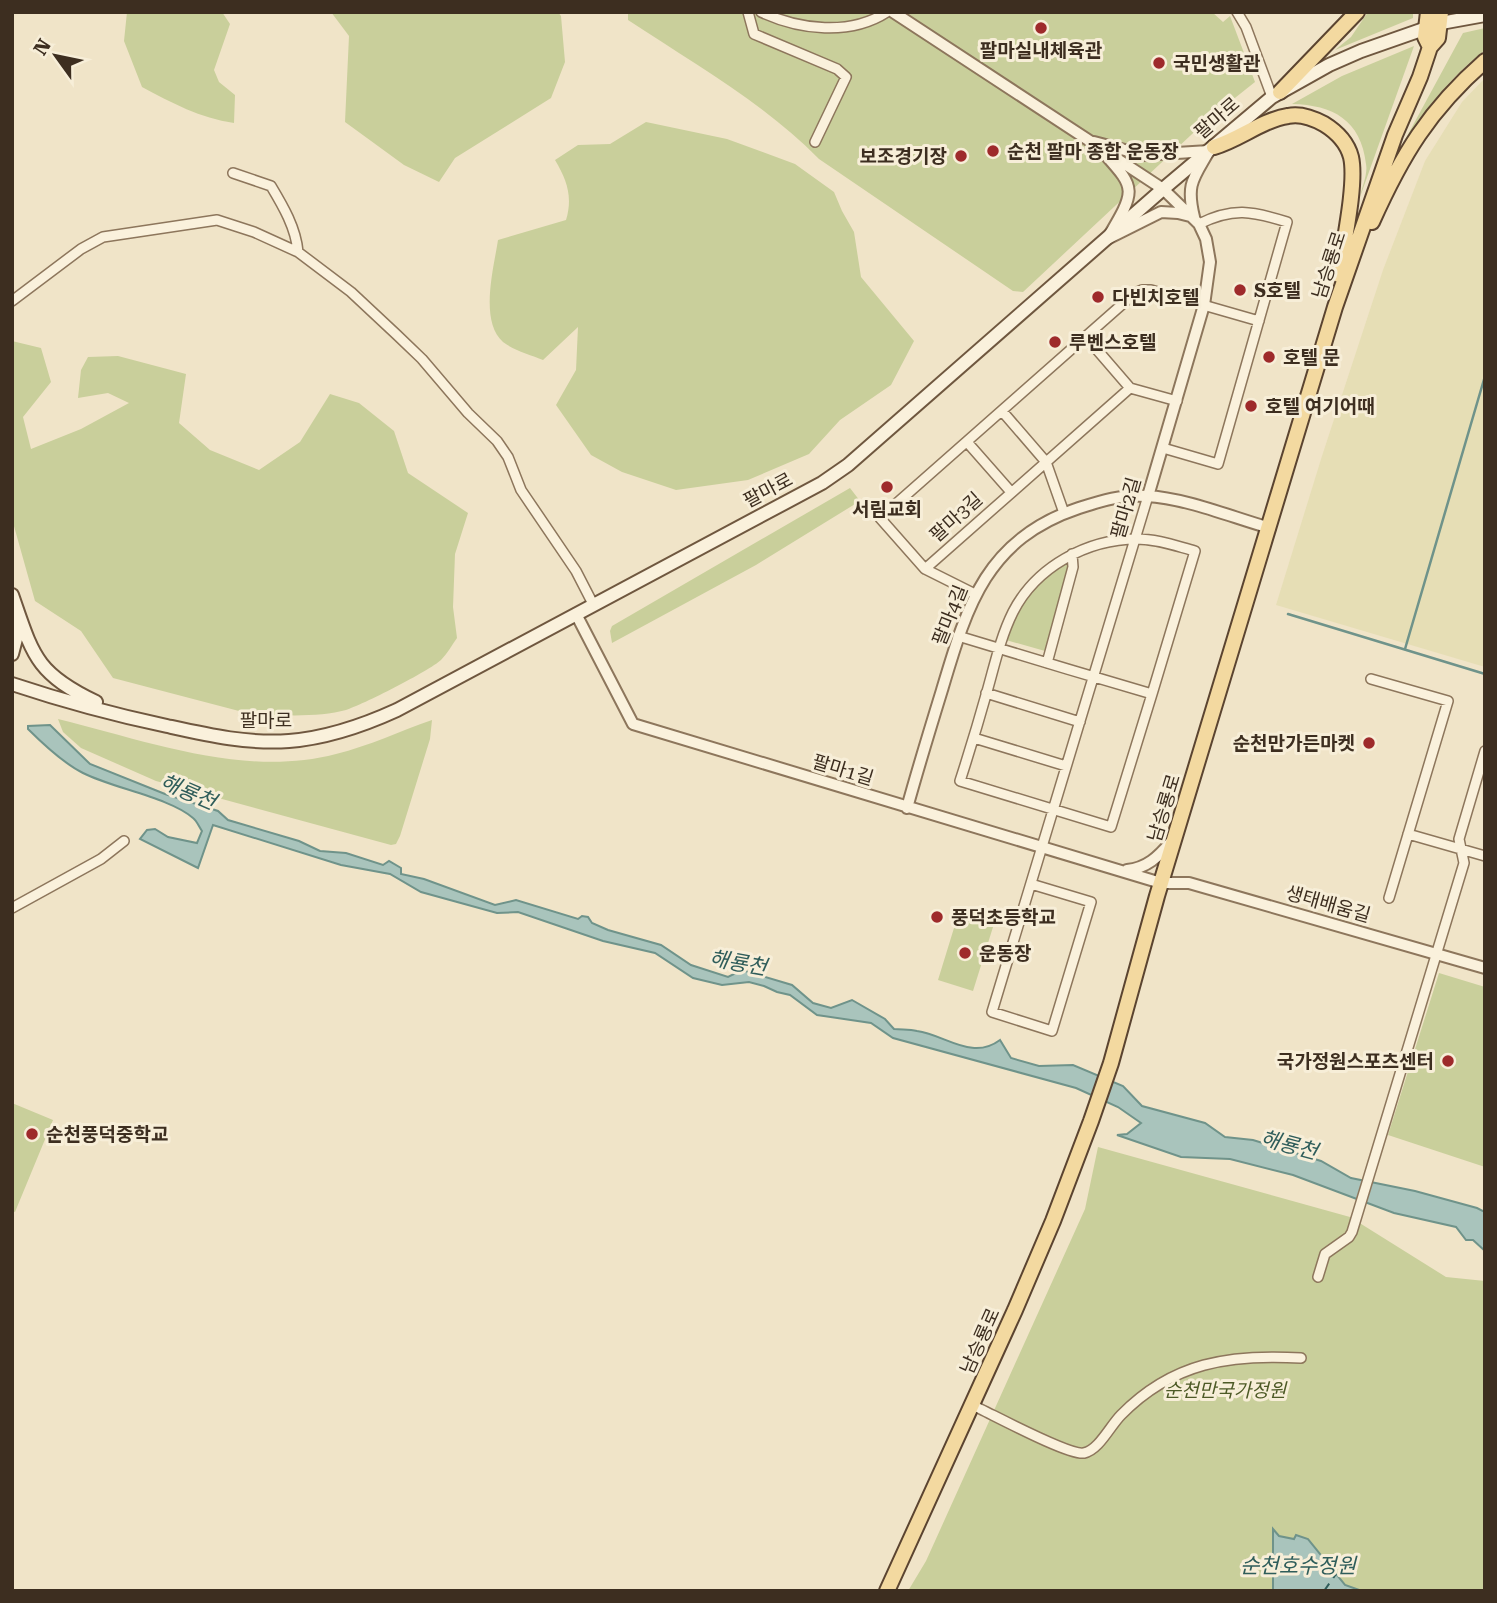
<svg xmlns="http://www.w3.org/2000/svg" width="1497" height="1603" font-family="'Roboto Serif','Noto Sans KR',serif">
	<rect width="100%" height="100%" fill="#f0e4c8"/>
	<path fill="#e6deb5" d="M1485,78V667L1276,605L1322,456L1383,270L1425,161L1462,102Z"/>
	<path fill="#c9cf9b" d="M127,12H222L230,24L214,70L219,82L235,95L234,123C200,118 172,103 142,87L124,41Z
		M331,12H558L561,16L565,62L551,98L455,158L439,182L404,165L345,122L349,36Z
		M628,12H1212L1223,22L1230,16L1255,82L1206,121L1023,292L1013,291L819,159C764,103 693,63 628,20Z
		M1368,12H1413V18L1335,50L1351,37Z
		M1485,28V50C1438,87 1407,133 1380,186L1463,33Z
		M1414,46L1360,197C1362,187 1368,174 1366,164C1361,120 1333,105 1292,104L1342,76Z
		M646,122L727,139L795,164L834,192L842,211L854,232L861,277L914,341L891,385L840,420L809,454L748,480L676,490L622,472L591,455L556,405L576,370L578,327L543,360C531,355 513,350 503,342C479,321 494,267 498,240L566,220C573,197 567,180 555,160L578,145L610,144Z
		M12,341L41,348L51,382L23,417L31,449L81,429L129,403L108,393L78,398L81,370L88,357L118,356L186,374L179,423L210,450L259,470L300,442L330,394L359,403L394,431L408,473L468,513L455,554L453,607L457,638C452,645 447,654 441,660C429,671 362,705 346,710C317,718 268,716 239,711L113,678L81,631L35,601L12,519Z
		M850,488L860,501L756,565L612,643L610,631L612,626Z
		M1064,561L1069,566L1045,651L1006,640C1019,603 1035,585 1064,561Z
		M58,719C148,741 244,778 336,754C369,746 400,731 432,720L430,739L400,836L396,844L391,845L156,781L81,748L63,732Z
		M958,915L993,927L973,991L938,980Z
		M1439,973L1485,987V1167L1388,1135Z
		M12,1103L53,1120L15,1212L12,1211Z
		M1098,1147L1350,1217L1446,1277L1485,1281V1591H908L926,1561L1085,1209Z"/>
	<path fill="#a9c4bc" stroke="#6f938a" stroke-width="2" d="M50,725L90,764L165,794L218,811L228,820L299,841L320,851L346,853L383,865L389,861L401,868V874L424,879L495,905L516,900L578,919L582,916L588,917L592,923L608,930L661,945L691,965L728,977L742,970L792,985L813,1003L831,1008L852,1000L885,1019L894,1029C902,1030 909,1029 917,1031C946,1035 972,1061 1000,1040L1011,1058L1039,1066L1073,1065L1123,1086L1142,1106L1205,1123L1225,1137L1253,1140L1321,1161L1351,1178L1415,1191L1477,1208L1485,1212V1251L1473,1240H1466L1456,1227L1394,1213L1293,1175L1230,1159L1181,1157L1117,1135L1127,1134L1141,1123L1118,1107L1076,1088L893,1038L871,1023L817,1015L790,995L777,992L764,986L749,982L722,985L693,978L655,953L603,941L518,912L497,913L421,892L390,874L341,865L213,825L198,868L140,839L147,830L155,829L168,837L197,843L202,831C199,827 197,821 193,818C171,798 112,788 83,773C63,763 44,745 28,729V726Z
		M1273,1529L1279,1536L1294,1539L1296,1535L1308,1539L1345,1585L1362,1591H1273Z"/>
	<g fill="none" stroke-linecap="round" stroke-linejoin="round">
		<path stroke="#6f938a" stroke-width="2.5" d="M1288,614L1485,674
			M1405,649L1485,376"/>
		<path stroke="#2f5d5a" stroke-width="2" stroke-dasharray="9 7" stroke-linecap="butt" d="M1324,1591L1336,1574"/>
		<g stroke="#8d765c" stroke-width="12">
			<path id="minor" d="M748,12L754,34L837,69L846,77L815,142
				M761,12C800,30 850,36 887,12
				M1237,12L1246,27L1272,97
				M233,173L271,186C283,206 296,228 298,252L351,292L397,335L422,359L468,413L497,441L508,457L521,490L576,571L593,604
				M12,301L81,249L103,237L217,220L254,232L298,252
				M1086,337L1130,388L1177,401
				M1002,411L1046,462L1064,513
				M967,442L1011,492
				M1163,448L1218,464L1287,222C1252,211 1233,207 1199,224
				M925,569L1130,388
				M975,594L925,569L880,518L1135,293L1142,290H1151L1259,321
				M958,636C1023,656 1087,675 1152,694L1111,827L960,781C970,750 979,720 988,688C995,663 1001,636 1013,612C1036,567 1087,539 1137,539C1157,539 1176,546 1195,551L1152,694
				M1047,663L1073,567L1072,554
				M1371,679L1448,701L1389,898
				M986,693L1080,722
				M974,738L1066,766
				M1408,834L1485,856
				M1031,884L1091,902L1052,1031L992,1012L1148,496
				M12,908L101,859L124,841
				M1318,1277L1325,1254L1349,1237L1352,1232L1464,863L1459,839L1485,751
				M972,1405C990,1413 1069,1456 1084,1453C1099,1450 1110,1426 1121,1415C1173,1362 1230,1354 1301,1358"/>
		</g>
		<g stroke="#8d765c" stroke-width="14">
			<path id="tertiary" d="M893,12L1163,189L1199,224L1206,239L1210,262L1204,305L1148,496
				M1094,142L1144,155L1209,151C1193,179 1186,184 1194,217L1178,213L1161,212L1107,239C1140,184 1135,189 1094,142Z
				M576,614L633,724L1161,883H1189L1485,968
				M907,808C918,768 930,729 942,690C967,606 986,539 1079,508C1101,501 1123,494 1146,496C1186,498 1231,517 1270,528
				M1127,870C1147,868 1158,857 1171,842"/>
		</g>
		<g stroke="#6f573f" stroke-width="16">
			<path id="secondary" d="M12,595C33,655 35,673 96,702
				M12,654L17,635L13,616
				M12,684C63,701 115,715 167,726C208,735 247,744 289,741C327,738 362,726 397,710L822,483L848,465L1163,189L1272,97L1329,65L1361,51L1441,23L1485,15"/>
		</g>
		<g stroke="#5b4430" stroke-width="18">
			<path id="primary" d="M1428,12L1425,37L1430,47
				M1280,92L1357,12
				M1214,147C1239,140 1262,120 1288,116C1301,113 1313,118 1324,124C1337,132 1347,142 1351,157C1357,183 1343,246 1339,275
				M1372,222C1402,155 1429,110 1485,61
				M887,1591L1015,1310L1053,1221L1091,1121L1111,1063L1157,896L1335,307L1395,135L1420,77L1430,47L1438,38L1441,12"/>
		</g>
		<use href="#minor" stroke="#faf1dc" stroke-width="9"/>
		<use href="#tertiary" stroke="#faf1dc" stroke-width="10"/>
		<use href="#secondary" stroke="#faf1dc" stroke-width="12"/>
		<use href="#primary" stroke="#f3d9a0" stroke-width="14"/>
	</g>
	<g fill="#9e2a2b" stroke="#f7eed8" stroke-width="2.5">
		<circle cx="1041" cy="28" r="7"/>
		<circle cx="1159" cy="63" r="7"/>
		<circle cx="993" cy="151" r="7"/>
		<circle cx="961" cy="156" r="7"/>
		<circle cx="1240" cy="290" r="7"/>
		<circle cx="1098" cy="297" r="7"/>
		<circle cx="1055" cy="342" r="7"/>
		<circle cx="1269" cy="357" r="7"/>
		<circle cx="1251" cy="406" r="7"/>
		<circle cx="887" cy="487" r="7"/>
		<circle cx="1369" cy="743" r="7"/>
		<circle cx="937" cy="917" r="7"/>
		<circle cx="965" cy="953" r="7"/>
		<circle cx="1448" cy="1061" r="7"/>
		<circle cx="32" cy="1134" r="7"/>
	</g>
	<g text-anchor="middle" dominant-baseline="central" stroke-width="6" stroke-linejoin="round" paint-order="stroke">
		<g font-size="19" font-weight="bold" fill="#3d2e20" stroke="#f7eed8" text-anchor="start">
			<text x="1041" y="50" text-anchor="middle">팔마실내체육관</text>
			<text x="1173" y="63">국민생활관</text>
			<text x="1007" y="151">순천 팔마 종합 운동장</text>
			<text x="947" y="156" text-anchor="end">보조경기장</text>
			<text x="1254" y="290">S호텔</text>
			<text x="1112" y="297">다빈치호텔</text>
			<text x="1069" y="342">루벤스호텔</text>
			<text x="1283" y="357">호텔 문</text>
			<text x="1265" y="406">호텔 여기어때</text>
			<text x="887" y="509" text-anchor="middle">서림교회</text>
			<text x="1355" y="743" text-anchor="end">순천만가든마켓</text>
			<text x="951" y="917">풍덕초등학교</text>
			<text x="979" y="953">운동장</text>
			<text x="1434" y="1061" text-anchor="end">국가정원스포츠센터</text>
			<text x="46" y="1134">순천풍덕중학교</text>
		</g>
		<g font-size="19" fill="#3d2e20" stroke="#f7eed8">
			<text transform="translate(1217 118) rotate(-41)">팔마로</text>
			<text transform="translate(1329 265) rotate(-72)">남승룡로</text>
			<text transform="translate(768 490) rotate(-28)">팔마로</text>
			<text transform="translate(1126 508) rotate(-74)">팔마2길</text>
			<text transform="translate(956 517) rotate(-42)">팔마3길</text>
			<text transform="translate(950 615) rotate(-68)">팔마4길</text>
			<text x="266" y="720">팔마로</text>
			<text transform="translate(843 770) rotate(17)">팔마1길</text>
			<text transform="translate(1164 808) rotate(-73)">남승룡로</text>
			<text transform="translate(1328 904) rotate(16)">생태배움길</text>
			<text transform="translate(980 1341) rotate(-66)">남승룡로</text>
		</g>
		<g font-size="19" font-style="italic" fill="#4d5a26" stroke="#f7eed8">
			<text x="1225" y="1390">순천만국가정원</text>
		</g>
		<g font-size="21" font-style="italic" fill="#2f5d5a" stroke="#f7eed8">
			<text transform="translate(188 792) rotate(23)">해룡천</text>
			<text transform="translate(738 963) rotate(10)">해룡천</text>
			<text transform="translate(1289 1145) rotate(15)">해룡천</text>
			<text x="1298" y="1566">순천호수정원</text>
		</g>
	</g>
	<rect width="1497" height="1603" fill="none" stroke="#3d2e20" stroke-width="28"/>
	<g transform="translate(56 56) rotate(303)" stroke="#f7eed8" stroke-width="5" paint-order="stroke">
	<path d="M0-5L12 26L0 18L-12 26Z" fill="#3d2e20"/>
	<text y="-10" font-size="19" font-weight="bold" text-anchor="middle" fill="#3d2e20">N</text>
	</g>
</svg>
